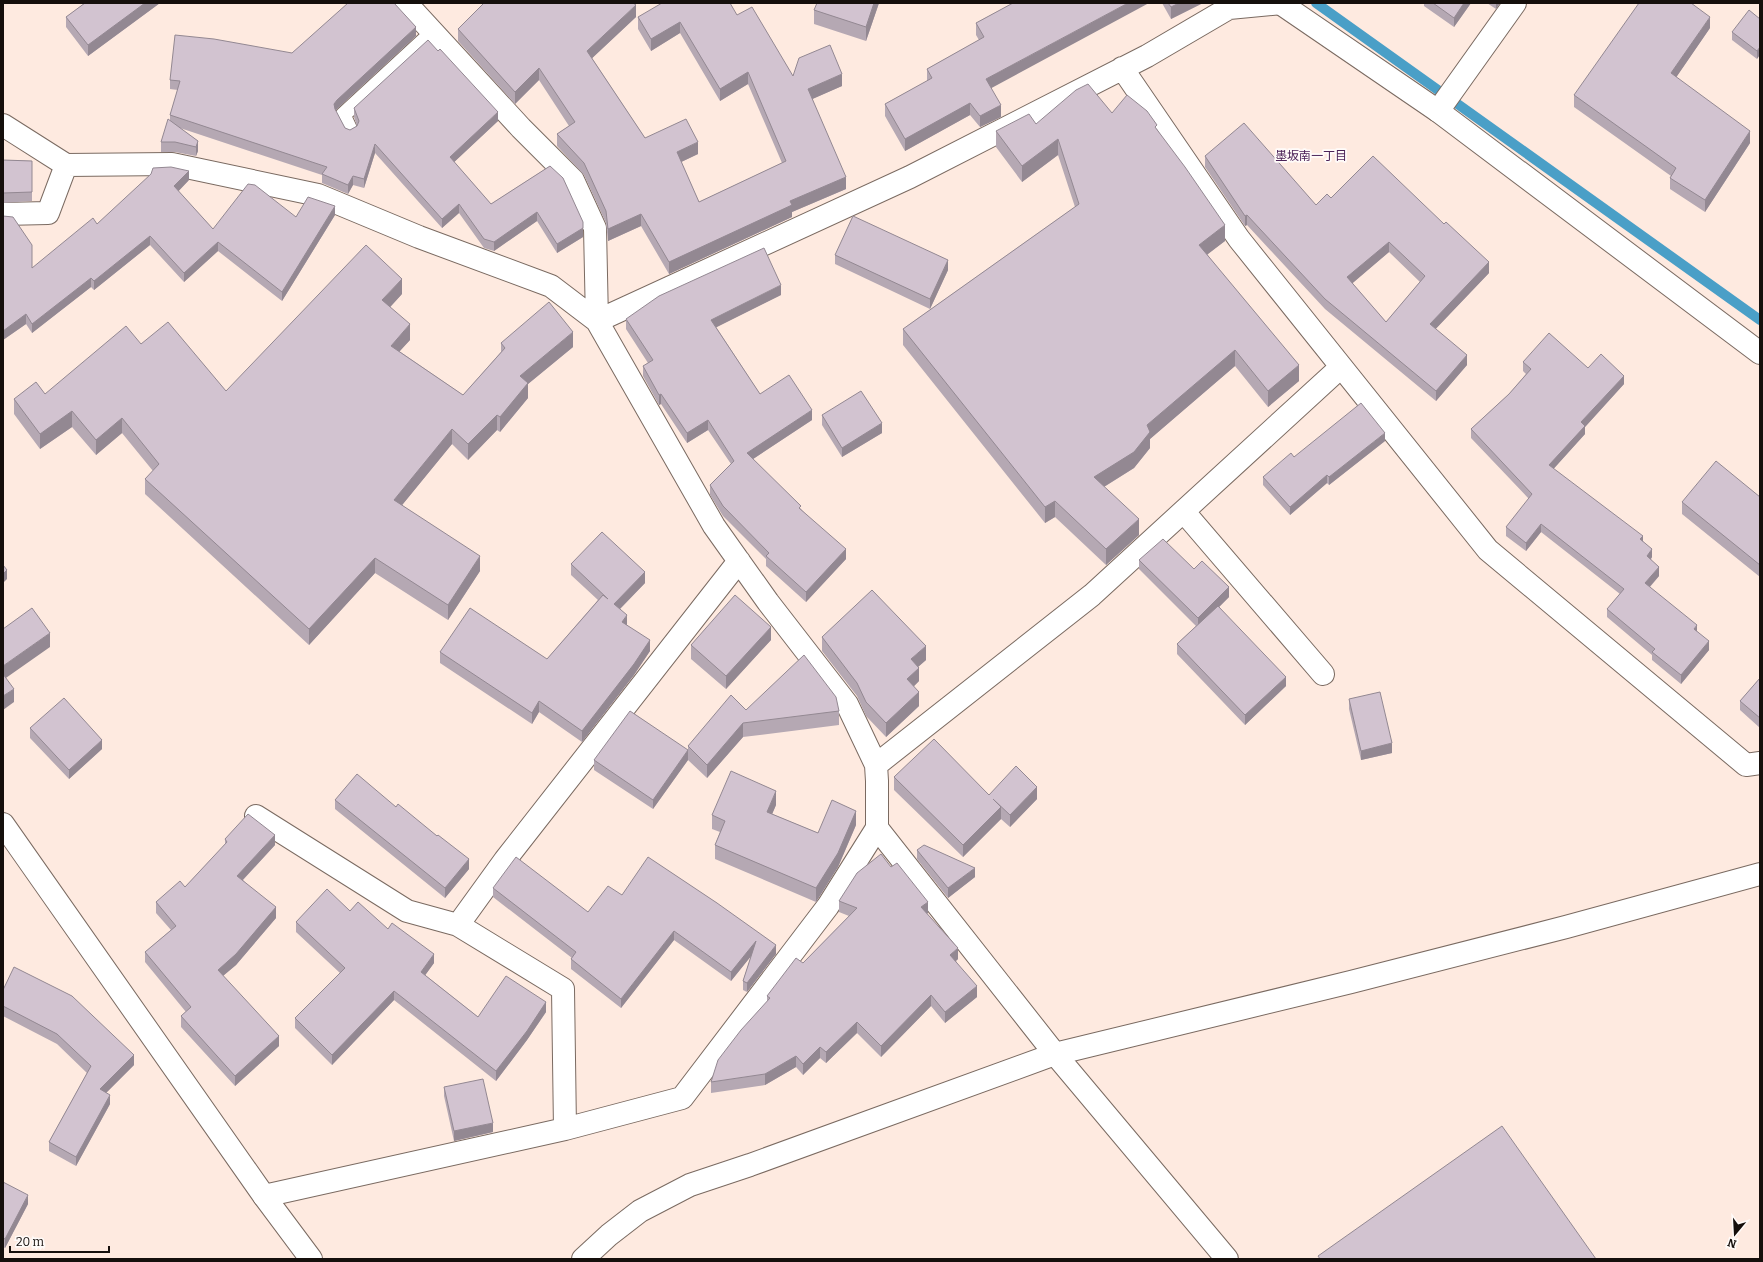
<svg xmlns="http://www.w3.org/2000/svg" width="1763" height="1262" font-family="Bitter,'Noto Sans JP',serif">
	<rect width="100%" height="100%" fill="#feeae0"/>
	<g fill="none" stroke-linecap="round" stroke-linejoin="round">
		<path stroke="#4a9fc7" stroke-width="10" d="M1316,3L1760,320"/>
		<g stroke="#7a6a61" stroke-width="17">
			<path id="lane" d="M350,130L343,115L433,32"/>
		</g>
		<g stroke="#7a6a61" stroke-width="24">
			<path id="street" d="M406,3L521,128L573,180L595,228L597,321
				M1122,68L1239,239L1488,550L1746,765L1760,763
				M1438,111L1515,3
				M3,125L66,165L172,164L318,195L419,237L551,286L597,321L714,526L768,602L847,704L876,765L877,781V828L828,906L682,1098L565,1129L264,1196
				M3,214L48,213L66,165
				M597,321L910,177L1147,56L1229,8L1282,3
				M1184,512L1323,674
				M876,765L1092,595L1341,367
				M256,816L407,911L458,925
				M877,828L1055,1054L1227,1259
				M565,1129L563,989L458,925L505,860L739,561
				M583,1259L609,1235L640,1211L690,1185L750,1165L1055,1054L1351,982L1566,927L1760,874"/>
		</g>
		<g stroke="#7a6a61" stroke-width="24">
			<path id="secondary" d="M1280,3L1438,111L1760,353
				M3,824L264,1196L311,1259"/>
		</g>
		<use href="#lane" stroke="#fff" stroke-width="15"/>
		<use href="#street" stroke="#fff" stroke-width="22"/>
		<use href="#secondary" stroke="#fff" stroke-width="22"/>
	</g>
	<path fill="#b5a8b3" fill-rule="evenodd" d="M85,3H160L88,56L66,27V17Z
		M879,3L866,41L814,24V10Z
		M920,3H932V4Z
		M1013,3L991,88L1001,117L980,127L970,115L905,151L885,116V104L927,81V69L979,40L976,35V23Z
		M1162,3H1203L1171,19Z
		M1424,3H1471L1454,27L1424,6Z
		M1487,3H1500L1496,9Z
		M737,15L793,76L842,86L812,99L846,189L792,212V217L669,274L641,226L608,241L606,223L584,175L557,146V134L569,126L539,80L515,104L458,41V29L636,17L592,58L645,138L698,154L681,162L699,202L782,163L748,84L720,101L680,33L651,51L638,29V17Z
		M1760,19L1757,59L1732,40V32Z
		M1710,28L1676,77L1750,143L1705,212L1670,189V178L1671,176L1574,107V95Z
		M416,36L337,109L335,111L345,128L350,130L357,126L354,117V108L498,121L454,162L491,204L550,166L583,237L557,253L537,221L494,251L484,248L459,213L442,228L375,153L364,188L353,185L348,194L322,183V175L180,128L198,141V151L196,156L175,152H161V142L170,120V115L178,90L170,89V80L292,53Z
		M1112,113L1157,129L1225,241L1207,254L1299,381L1268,407L1235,366L1150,439V448L1134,468L1104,487L1139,535L1106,565L1055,517L1045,523L903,345V329L1075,207L1058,155L1022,182L996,147V131L1036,124Z
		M1205,156L1316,205L1331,198L1489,273L1435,329L1467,365L1436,401L1325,309L1247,225L1245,226L1205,167ZM1389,252L1420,282L1386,322L1352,283Z
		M3,160L32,161V201L3,203Z
		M189,180L178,191L213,229L296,217L335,215L282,301L218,251L184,282L150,245L94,290L91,287L32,333L26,324L3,340V216L32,268L97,224Z
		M835,255L948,270L930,309L835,264Z
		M402,294L390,307L410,340L399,351L463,395L501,352V343L573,347L528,384V398L500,432L497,430L468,460L452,444L402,505L480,571L448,620L375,573L309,645L145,494V479L153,471L122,433L96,455L72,427L40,449L14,414V399L45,394L141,344L226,391Z
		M781,295L716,327L760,394L812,420L753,459L801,509L846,559L806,602L766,566V559L723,516L710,495V485L731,464L708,430L687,443L661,404L659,405L643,376V366L648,363L626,329V319Z
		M1523,362L1588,368L1624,384L1585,427V434L1553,469L1643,541L1652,557L1651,559L1659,576L1650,587L1697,631L1709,650L1681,684L1652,660V655L1607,617V609L1620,594L1541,532L1526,551L1506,536V527L1529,499L1471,438V429L1509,394L1526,374L1523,371Z
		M822,415L882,433L842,457L822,425Z
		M1385,441L1329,485L1327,483L1290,515L1263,485V477L1294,457Z
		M1760,497V577L1682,514V502Z
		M1139,560L1194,569L1229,597L1219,607L1286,686L1245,725L1177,654V644L1196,626L1139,569Z
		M571,564L645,583L620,609L627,625L650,651L634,675L582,742L539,712L532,724L440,663V652L547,659L598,600L571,575Z
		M822,637L926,660L918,667L919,681L914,686L919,706L886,737L866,716L857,696L822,651Z
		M771,640L726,689L691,659V645Z
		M1760,678V728L1740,710V701Z
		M1349,699L1392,753L1361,760L1349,709Z
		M746,710L839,711V725L743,737L707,778L688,760L653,809L594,770V760L688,750V746Z
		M30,728L102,749L69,779L30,738Z
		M894,777L989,795L1037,799L1010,827L1001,819L963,857L894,790Z
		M335,800L396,807L437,836L469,869L445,898L335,809Z
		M776,805L772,814L818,833L856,825L838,867L816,902L715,859V845L720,832L712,829V815Z
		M225,839L275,845L243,880L276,918L236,965L223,976L279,1046L235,1086L181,1027V1016L186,1012L145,962V952L171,930L156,913V902L185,887L225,845Z
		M917,850L975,877L948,898L917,859Z
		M493,888L588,912L622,895L776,954L747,992L743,990V981L751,956L731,981L674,940L621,1008L571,969V959L572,958L493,897Z
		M839,901L928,913H927L958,959L956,961L977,997L945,1023L931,1006L881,1057L857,1033L826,1063L820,1058L803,1075L796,1067L765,1085L711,1093V1082L767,1002V996L803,963L849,916L839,912Z
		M350,911L388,929L434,963L425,975L478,1017L546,1012L527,1040L496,1081L394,1000L332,1065L295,1028V1018L340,973L296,932V922Z
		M3,990L134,1065L106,1093L110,1104L76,1166L49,1151V1142L87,1073L57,1044L3,1016Z
		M444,1087L493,1132L454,1141L444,1096Z
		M3,1182L28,1204L5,1248L3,1247Z"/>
	<path fill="#938892" d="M145,3H160L88,56V45Z
		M874,3H879L866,41V27Z
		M1128,3H1149L986,91V79Z
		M1179,3H1203L1171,19V7Z
		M1464,3H1471L1454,27V18Z
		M1496,3H1500L1496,9Z
		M636,5V17L587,63V51Z
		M1710,17V28L1671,85V73Z
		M680,22V33L651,51V39Z
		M416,27V36L337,109L334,113V104L337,100Z
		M1760,47V55L1757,59V51Z
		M539,68V80L515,104V92Z
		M748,72V84L720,101V89Z
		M842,74V86L808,101V89Z
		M970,103V115L905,151V139Z
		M1001,105V117L980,127V116Z
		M498,112V121L450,166V157Z
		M1750,131V143L1705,212V200Z
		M1058,139V155L1022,182V166Z
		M198,141V151L196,156V147Z
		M698,142V154L677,164V152Z
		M375,144V153L364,188V179Z
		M189,171V180L174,196V186Z
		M353,176V185L348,194V185Z
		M846,177V189L792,212V217L669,274V262L790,201Z
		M459,204V213L442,228V219Z
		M335,206V215L282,301V292Z
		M537,212V221L494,251V242Z
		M641,214V226L608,241V229Z
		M1247,215V225L1245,226V216Z
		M1225,225V241L1199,261V245Z
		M583,228V237L557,253V244Z
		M150,236V245L94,290V281Z
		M218,242V251L184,282V273Z
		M1389,242V252L1347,288V277Z
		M948,260V270L930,309V299Z
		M1489,262V273L1430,335V324Z
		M91,278V287L32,333V324Z
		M402,279V294L382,316V300Z
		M781,285V295L711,330V320Z
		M26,314V324L3,340V331Z
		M410,324V340L391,361V346Z
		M573,332V347L528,384V398L500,432V417L520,376Z
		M1235,350V366L1150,439V448L1134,468L1094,493V477L1147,425Z
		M1467,355V365L1436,401V391Z
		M1299,365V381L1268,407V391Z
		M1624,376V384L1585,427V434L1549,474V465L1581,422Z
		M661,394V404L659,405V395Z
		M812,410V420L747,463V453Z
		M72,411V427L40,449V434Z
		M497,415V430L468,460V444Z
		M122,418V433L96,455V440Z
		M708,420V430L687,443V433Z
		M882,423V433L842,457V448Z
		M452,429V444L394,515V500Z
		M1385,433V441L1329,485V477Z
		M1327,475V483L1290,515V507Z
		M1055,501V517L1045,523V507Z
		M1139,519V535L1106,565V549Z
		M1541,524V532L1526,551V543Z
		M1643,536V544L1640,539Z
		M846,549V559L806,602V592Z
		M1652,549V557L1647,565V556Z
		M480,556V571L448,620V605Z
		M375,558V573L309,645V629Z
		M1659,567V576L1645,592V583Z
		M7,570V579L3,583V574Z
		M645,572V583L614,615V604Z
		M1229,587V597L1198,628V618Z
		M627,615V626L622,622Z
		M1697,625V634L1694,629Z
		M771,627V640L726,689V676Z
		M50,633V647L3,680V666Z
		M650,640V651L634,675L582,742V731Z
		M1709,641V650L1681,684V675Z
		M926,646V660L911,673V659Z
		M919,668V681L907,693V679Z
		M1286,677V686L1245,725V715Z
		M14,689V702L3,710V696Z
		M919,692V706L886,737V723Z
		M539,701V712L532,724V713Z
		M743,723V737L707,778V765Z
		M102,740V749L69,779V770Z
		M1392,743V753L1361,760V751Z
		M688,750V760L653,809V800Z
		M1037,787V799L1010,827V815Z
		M776,791V805L767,826V812Z
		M1001,807V819L963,857V845Z
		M856,811V825L838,867L816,902V888Z
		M275,835V845L237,886V876Z
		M469,859V869L445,898V888Z
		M975,868V877L948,898V888Z
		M928,902V913L921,918V907Z
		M276,907V918L236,965L218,980V970Z
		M674,931V940L621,1008V999Z
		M756,941V950L731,981V972Z
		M776,945V954L747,992V983Z
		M958,948V959L950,966V955Z
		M434,954V963L421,981V972Z
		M977,986V997L945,1023V1012Z
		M394,991V1000L332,1065V1055Z
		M931,995V1006L881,1057V1046Z
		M546,1002V1012L527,1040L496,1081V1071Z
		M857,1022V1033L826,1063V1052Z
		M279,1036V1046L235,1086V1076Z
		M820,1047V1058L803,1075V1064Z
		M134,1055V1065L100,1099V1089Z
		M796,1056V1067L765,1085V1074Z
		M110,1095V1104L76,1166V1157Z
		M493,1123V1132L454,1141V1131Z
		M28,1195V1204L5,1248V1239Z"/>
	<path fill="#d2c3d0" stroke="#938892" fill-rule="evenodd" d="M85,3H145L88,45L66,17Z
		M348,3H394L416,27L337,100L334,104L335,109L345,128L350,130L357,126L359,121L354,108L428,40L438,51L440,49L498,112L450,157L491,204L550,166L563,178L583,222V228L557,244L537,212L494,242L484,239L459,204L442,219L375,144L364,179L353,176L348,185L322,174L327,167L170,115L180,81L170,80L175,35L214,39L292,53Z
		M484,3H633L636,5L587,51L645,138L686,119L698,142L677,152L699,202L786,161L748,72L720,89L680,22L651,39L638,17L662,3H730L737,15L752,7L793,76L799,58L830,45L842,74L808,89L846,177L790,201L792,205L669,262L641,214L608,229L606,211L584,163L557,134L575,122L539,68L515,92L458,29Z
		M817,3H874L866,27L814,10Z
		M1013,3H1128L986,79L1001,105L980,116L970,103L905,139L885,104L932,78L927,69L984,37L976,23Z
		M1168,3H1179L1171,7Z
		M1433,3H1464L1454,18Z
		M1639,3H1691L1710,17L1671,73L1750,131L1705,200L1670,178L1676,168L1574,95Z
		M1749,10L1760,19V47L1757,51L1732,32Z
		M1088,84L1112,113L1127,95L1147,111L1157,125L1155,127L1185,167L1225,225L1199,245L1299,365L1268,391L1235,350L1147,425L1150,432L1134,452L1094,477L1139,519L1106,549L1055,501L1045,507L903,329L1079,204L1058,139L1022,166L996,131L1029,114L1036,124L1076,90Z
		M168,119L198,141L196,147L175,142H161Z
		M1244,123L1316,205L1327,194L1331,198L1373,156L1444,224L1446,222L1489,262L1430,324L1467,355L1436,391L1325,299L1247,215L1245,216L1205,156ZM1389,242L1425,276L1386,322L1347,277Z
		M3,160L32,161V192L3,193Z
		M171,167L189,171L174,186L213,229L248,184L255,185L296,217L308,197L335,206L282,292L218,242L184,273L150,236L94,281L91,278L32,324L26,314L3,331V216L13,217L32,245V268L93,218L97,224L151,174L153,168Z
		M853,216L948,260L930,299L835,255Z
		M366,245L402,279L382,300L410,324L391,346L463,395L505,348L501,343L549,302L573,332L520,376L528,383L500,417L497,415L468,444L452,429L394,500L480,556L448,605L375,558L309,629L145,479L159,464L122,418L96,440L72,411L40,434L14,399L36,382L45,394L126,326L141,344L168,322L226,391Z
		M764,248L781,285L711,320L760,394L789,375L812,410L747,453L801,506L799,508L846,549L806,592L766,556L769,553L723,506L710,485L734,461L708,420L687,433L661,394L659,395L643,366L653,360L626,319L659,296Z
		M1549,333L1588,368L1601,354L1624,376L1581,422L1585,426L1549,465L1643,536L1640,539L1652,549L1647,556L1659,567L1645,583L1697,625L1694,629L1709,641L1681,675L1652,652L1655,649L1607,609L1624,589L1541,524L1526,543L1506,527L1532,494L1471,429L1509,394L1531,369L1523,362Z
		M861,391L882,423L842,448L822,415Z
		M1361,403L1385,433L1329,477L1327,475L1290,507L1263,477L1291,453L1294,457Z
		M1716,461L1760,497V565L1682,502Z
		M602,532L645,572L614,604L627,615L622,622L650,640L634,664L582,731L539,701L532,713L440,652L470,608L547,659L603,595L608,599L571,564Z
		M1163,539L1194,569L1202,561L1229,587L1198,618L1139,560Z
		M3,565L7,570L3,574Z
		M872,590L926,646L911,659L919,668L907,679L919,692L886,723L866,702L857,683L822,637Z
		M735,595L771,627L726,676L691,645Z
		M1218,606L1286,677L1245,715L1177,644Z
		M32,608L50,633L3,666V629Z
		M804,655L836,697L839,711L743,723L707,765L688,746L731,695L746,710Z
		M3,674L14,689L3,696Z
		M1760,678V718L1740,701Z
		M1380,692L1392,743L1361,751L1349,699Z
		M64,698L102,740L69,770L30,728Z
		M630,711L688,750L653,800L594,760Z
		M934,739L989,795L1016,766L1037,787L1010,815L993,799L1001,807L963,845L894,777Z
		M731,771L776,791L767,812L818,833L832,800L856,811L838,853L816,888L715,845L725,821L712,815Z
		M357,774L396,807L398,804L437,836L438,835L469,859L445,888L335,800Z
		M248,814L275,835L237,876L276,907L236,954L218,970L279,1036L235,1076L181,1016L191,1007L145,952L176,926L156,902L180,881L185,887L227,842L225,839Z
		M924,845L975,868L948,888L917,850Z
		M881,854L891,867L897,863L928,902L921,907L958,948L950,955L977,986L945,1012L931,995L881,1046L857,1022L826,1052L820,1047L803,1064L796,1056L765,1074L711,1082L718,1060L741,1030L770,998L767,996L796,958L803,963L857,908L839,901L857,873Z
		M516,857L588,912L608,886L622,895L648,857L717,903L776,945L747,983L743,981L756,941L731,972L674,931L621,999L571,959L576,952L493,888Z
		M327,889L350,911L358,902L388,929L392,923L434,954L421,972L478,1017L506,976L546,1002L527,1031L496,1071L394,991L332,1055L295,1018L345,968L296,922Z
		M14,967L72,996L134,1055L100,1089L110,1095L76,1157L49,1142L91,1066L57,1034L3,1006V990Z
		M483,1079L493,1123L454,1131L444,1087Z
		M1502,1126L1596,1259H1320L1318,1256Z
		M3,1182L28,1195L5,1239L3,1238Z"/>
	<g text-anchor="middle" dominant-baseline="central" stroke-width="3.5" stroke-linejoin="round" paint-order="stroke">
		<g font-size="12" fill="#4b2257" stroke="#fffbf9">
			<text x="1311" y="156">墨坂南一丁目</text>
		</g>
	</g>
	<rect width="1763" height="1262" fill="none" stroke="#150f0c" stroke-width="8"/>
	<g transform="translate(1735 1234) rotate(198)" stroke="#fffbf9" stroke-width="3" paint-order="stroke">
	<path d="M0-3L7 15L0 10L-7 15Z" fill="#150f0c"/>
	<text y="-6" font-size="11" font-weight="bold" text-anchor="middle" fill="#150f0c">N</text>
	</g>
	<path d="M10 1246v6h99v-6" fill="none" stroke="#150f0c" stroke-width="2"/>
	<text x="16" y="1246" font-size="12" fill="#150f0c" stroke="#fffbf9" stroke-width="3" paint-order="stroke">20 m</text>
</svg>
